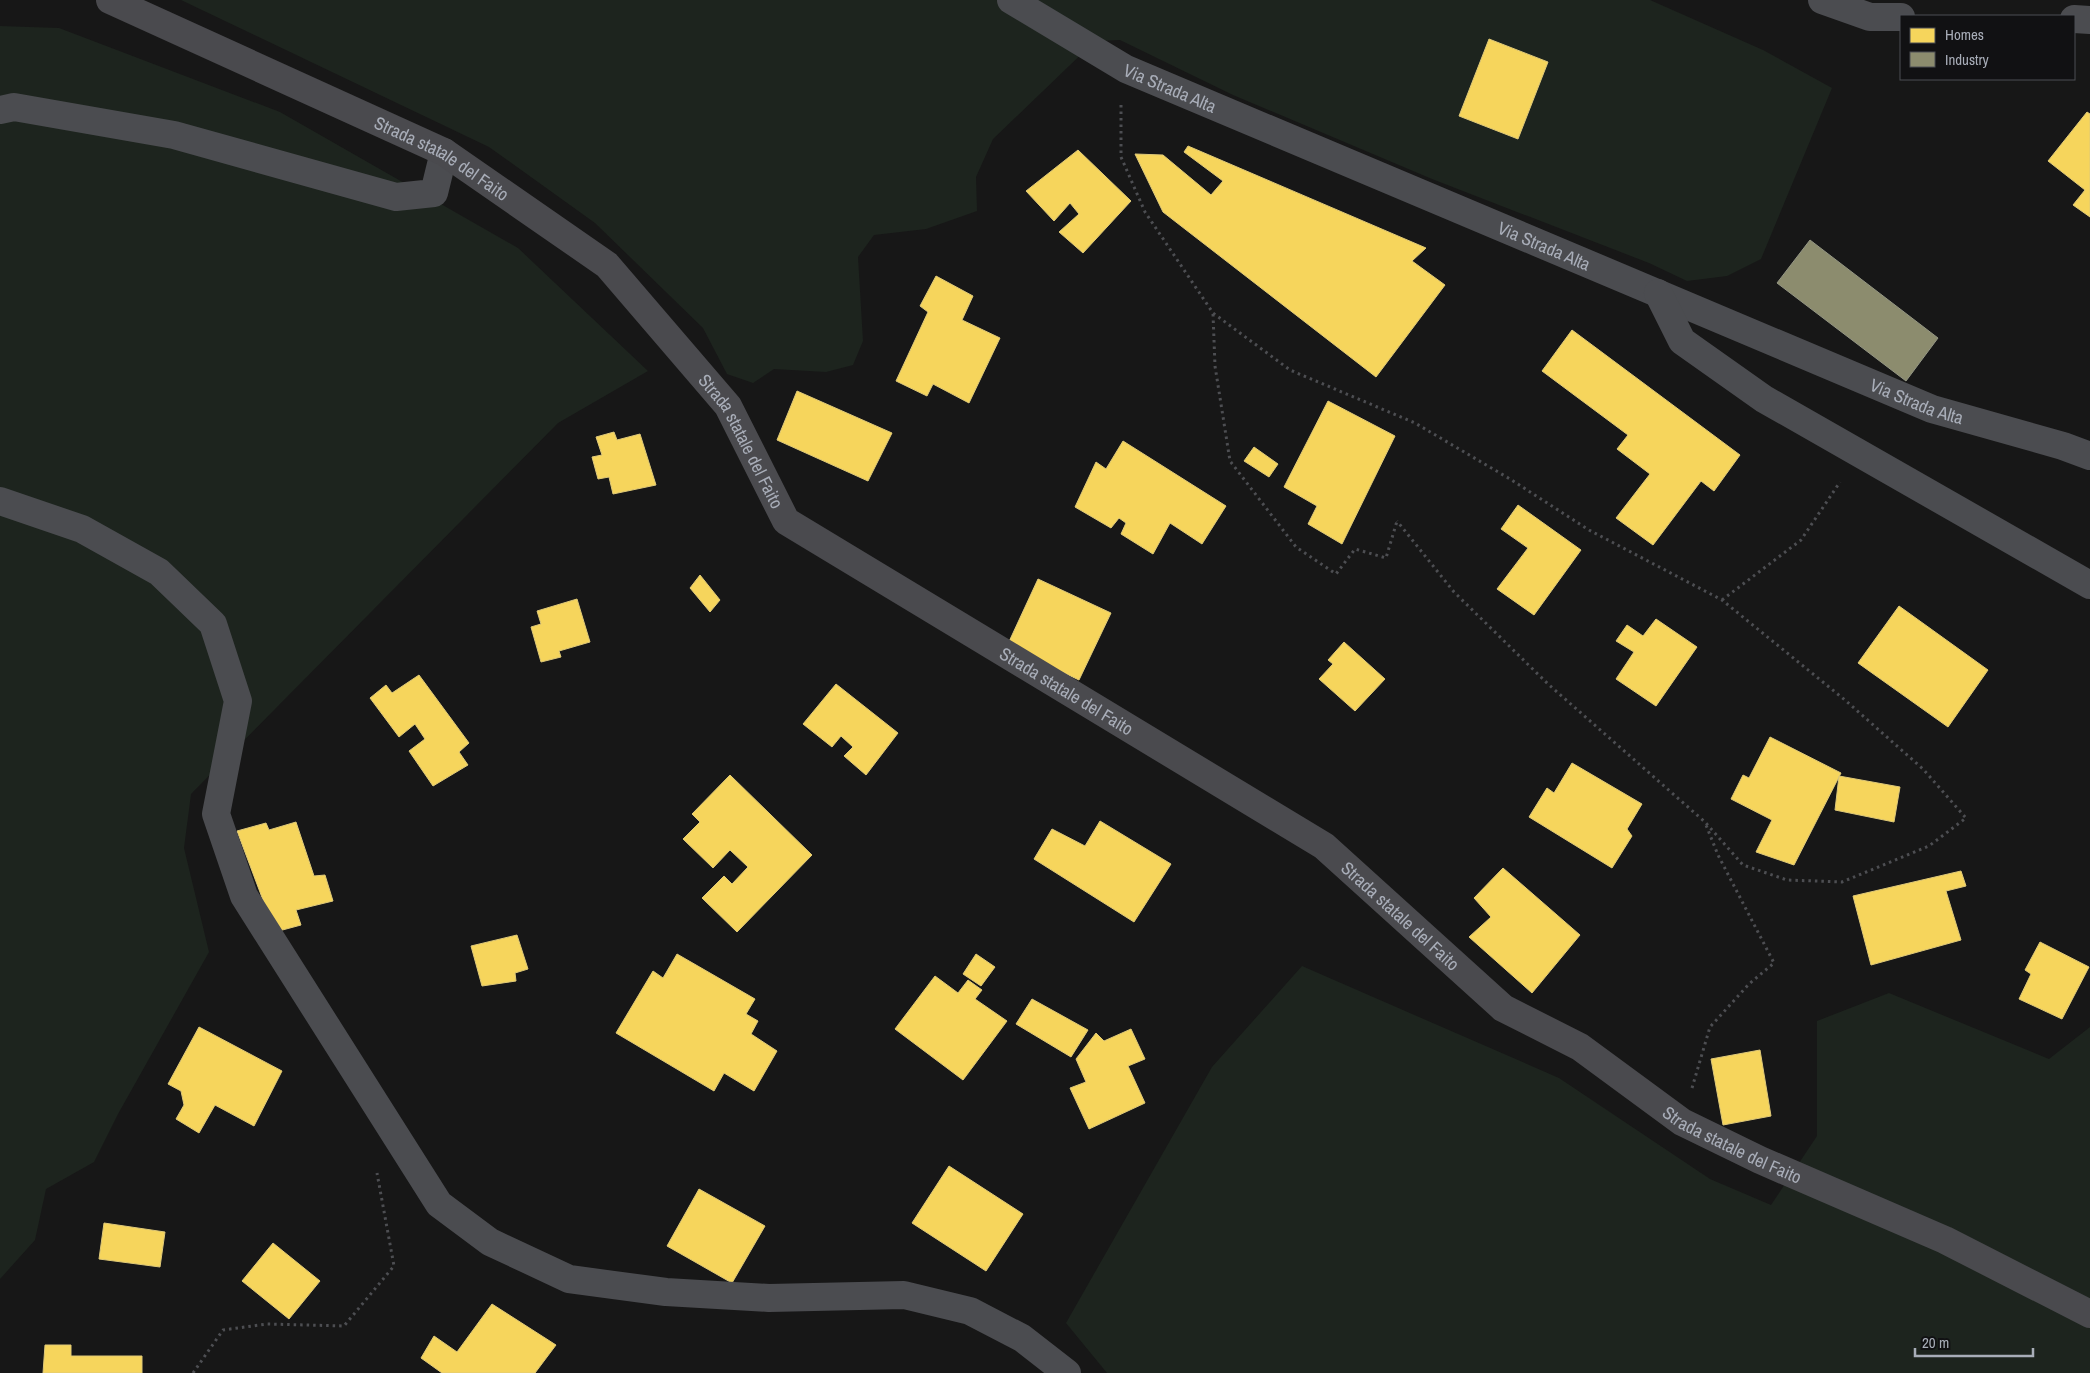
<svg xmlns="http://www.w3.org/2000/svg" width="2090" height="1373" font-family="'Archivo Narrow',sans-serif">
	<rect width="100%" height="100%" fill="#171717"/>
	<path fill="#1d241e" d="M181,0H1650L1763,50L1832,88L1761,259L1727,276L1687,281L1649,263L1432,179L1233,95L1120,40L1095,41L993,139L976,177L977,211L926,229L874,235L858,257L863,341L853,365L826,372L774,369L753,383L727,374L703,328L595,223L489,147Z
		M0,26L59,28L280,112L518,248L648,371L558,423L191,794L184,848L209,952L118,1114L94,1162L46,1189L35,1240L0,1279Z
		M1302,966L1559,1078L1710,1179L1771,1205L1817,1136V1021L1889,993L2049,1059L2090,1027V1373H1107L1066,1323L1212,1067Z"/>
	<path fill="#f6d55c" stroke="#dfc978" d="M1489,39L1548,62L1518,139L1459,116Z
		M2087,112L2090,114V217L2073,205L2085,190L2048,161Z
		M1188,146L1426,248L1412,261L1445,285L1376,377L1163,212L1135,154L1163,155L1211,195L1223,181L1184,152Z
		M1078,150L1131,201L1083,253L1059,232L1079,214L1070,203L1054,221L1026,191Z
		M936,276L973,296L962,320L1000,338L969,403L933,384L927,396L896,381L928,312L920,306Z
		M1572,330L1740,455L1714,491L1701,481L1653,545L1616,518L1650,474L1617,449L1628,435L1542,371Z
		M797,391L892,433L868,481L777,440Z
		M1328,401L1395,436L1342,544L1308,524L1317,506L1284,487Z
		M614,432L617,440L640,434L656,485L613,494L609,477L598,479L592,457L602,455L596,437Z
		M1123,441L1226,506L1202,544L1170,523L1153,554L1121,534L1126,523L1119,518L1111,528L1075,507L1096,462L1106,469Z
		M1254,447L1278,464L1269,477L1244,461Z
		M1518,505L1581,550L1534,615L1497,589L1528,548L1501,529Z
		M700,575L720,600L710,612L690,588Z
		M1038,579L1111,613L1079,680L1007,646Z
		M577,599L590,642L559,651L561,657L541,662L531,627L541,624L537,611Z
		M1899,606L1988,670L1948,727L1858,663Z
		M1656,619L1697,647L1656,706L1616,679L1634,652L1616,641L1627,625L1643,636Z
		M1344,642L1385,679L1355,711L1319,679L1333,664L1328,660Z
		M419,675L469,743L459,752L468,765L433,786L409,751L425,739L415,724L399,737L370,698L386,685L392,693Z
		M836,684L898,733L866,775L844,756L853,747L841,736L832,747L803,724Z
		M1770,737L1841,773L1794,865L1756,852L1772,820L1731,799L1743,775L1749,778Z
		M1572,763L1642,804L1627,829L1632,836L1612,868L1529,817L1547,788L1554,793Z
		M730,775L812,855L737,932L702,898L724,876L732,884L748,867L730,850L713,868L683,839L700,822L692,814Z
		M1839,776L1900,787L1894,822L1835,810Z
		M1100,821L1171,864L1134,922L1034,859L1052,829L1085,846Z
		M296,822L314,876L325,875L333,901L296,910L301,925L275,932L237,831L266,823L269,830Z
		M1503,868L1580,935L1532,993L1469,937L1491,917L1474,898Z
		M1961,871L1966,886L1946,891L1961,940L1871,965L1853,896Z
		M517,935L528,969L515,973L516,981L482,986L471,946Z
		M2040,942L2089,967L2062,1019L2019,999L2031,974L2025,970Z
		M677,954L755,999L746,1014L758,1021L751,1034L777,1051L754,1091L724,1073L714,1091L616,1033L653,971L663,978Z
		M976,954L995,967L981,986L963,974Z
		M935,976L958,993L968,980L982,990L975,999L1007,1021L963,1080L895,1029Z
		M1032,999L1088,1030L1071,1057L1016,1024Z
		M199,1027L282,1071L254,1126L215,1105L199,1133L176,1119L184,1105L181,1091L168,1084Z
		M1131,1029L1145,1059L1128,1066L1145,1103L1089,1129L1070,1088L1086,1082L1076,1059L1096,1033L1104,1041Z
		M1760,1050L1771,1116L1723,1125L1711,1059Z
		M949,1166L1023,1214L986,1271L912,1223Z
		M699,1189L765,1226L732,1283L667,1246Z
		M104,1223L165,1232L160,1267L99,1259Z
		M273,1243L320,1281L289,1319L242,1281Z
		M492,1304L556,1345L535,1373H442L421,1358L434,1336L457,1352Z
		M45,1345H71V1356H142V1373H43Z"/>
	<path fill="#8c8c6e" stroke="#949684" d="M1810,240L1938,338L1906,381L1777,283Z"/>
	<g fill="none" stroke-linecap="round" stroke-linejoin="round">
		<path stroke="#4d4e52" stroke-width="3" stroke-dasharray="2.5 4" stroke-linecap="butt" d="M1121,105V157L1145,212L1213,313L1290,370L1415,423L1510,479L1589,530L1722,600L1845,700L1923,769L1966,818L1929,846L1842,882L1787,880L1743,865L1705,822L1548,684L1454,592L1397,521
			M1213,314L1215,366L1230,461L1296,547L1336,574L1355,549L1386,558L1397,521
			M1722,600L1801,540L1840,482
			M1692,1088L1710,1027L1749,984L1774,963L1718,855L1706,825
			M193,1373L223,1330L267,1324L344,1326L394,1266L377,1173"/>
		<g stroke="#4b4c50" stroke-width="28">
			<path id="s1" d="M1011,0L1126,69L1932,409L2063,446L2090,456"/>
			<path d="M1822,0L1870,17H1901"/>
			<path d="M2074,19L2090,20"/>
			<path d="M0,110L14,107L174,135L396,197L434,193L444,152"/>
			<path d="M1658,293L1682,341L1764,399L2090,585"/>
			<path d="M0,501L82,529L159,572L213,624L238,701L216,814L244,896L439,1204L490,1242L569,1279L666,1292L769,1298L904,1295L970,1311L1022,1338L1067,1373"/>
		</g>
		<path stroke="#4a4a4e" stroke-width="28" id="s2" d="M110,0L444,152L607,265L728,406L786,521L1324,846L1503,1008L1580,1047L1682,1122L1760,1160L1945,1240L2090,1314"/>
	</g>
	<g text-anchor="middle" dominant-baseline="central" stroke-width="5" stroke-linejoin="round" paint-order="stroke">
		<g font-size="18" fill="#a8adb8" stroke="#111113">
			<text stroke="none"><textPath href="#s1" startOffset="182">Via Strada Alta</textPath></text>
			<text stroke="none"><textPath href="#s2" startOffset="368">Strada statale del Faito</textPath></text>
			<text stroke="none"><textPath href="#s1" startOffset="588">Via Strada Alta</textPath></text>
			<text stroke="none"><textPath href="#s1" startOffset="992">Via Strada Alta</textPath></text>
			<text stroke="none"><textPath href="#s2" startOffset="788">Strada statale del Faito</textPath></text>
			<text stroke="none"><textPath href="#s2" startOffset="1208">Strada statale del Faito</textPath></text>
			<text stroke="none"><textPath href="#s2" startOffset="1612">Strada statale del Faito</textPath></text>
			<text stroke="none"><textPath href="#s2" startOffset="2018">Strada statale del Faito</textPath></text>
		</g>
	</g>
	<rect x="1900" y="15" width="175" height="65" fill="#111113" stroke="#4d4f55"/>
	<rect x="1910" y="28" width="25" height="15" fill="#f6d55c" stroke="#4d4f55"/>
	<text x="1945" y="40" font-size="15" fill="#a8adb8">Homes</text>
	<rect x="1910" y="52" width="25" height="15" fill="#8c8c6e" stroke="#4d4f55"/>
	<text x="1945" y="65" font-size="15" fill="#a8adb8">Industry</text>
	<path d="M1915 1348v8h118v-8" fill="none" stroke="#a8adb8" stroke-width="2.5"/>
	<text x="1922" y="1348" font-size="15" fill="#a8adb8" stroke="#111113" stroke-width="4" paint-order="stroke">20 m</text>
</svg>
